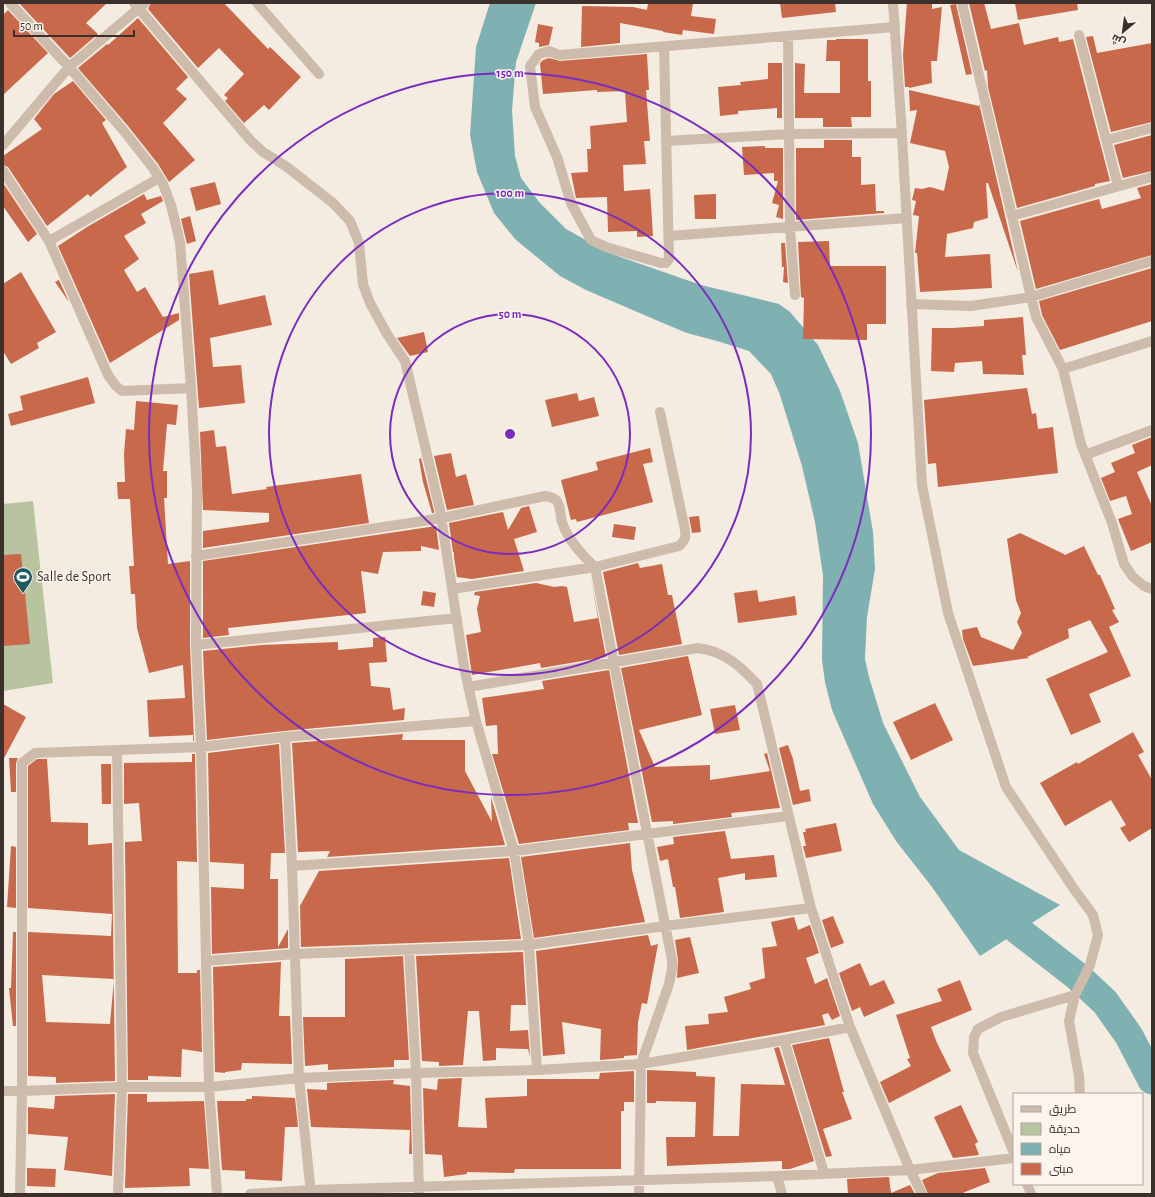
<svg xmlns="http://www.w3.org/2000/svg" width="1155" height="1197" font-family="'Alegreya Sans',Cairo,sans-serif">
	<rect width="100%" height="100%" fill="#f4ebe1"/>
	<path fill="#b8c4a0" d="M33,501L53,683L3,691V504Z"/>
	<path fill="#7fb0b2" d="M490,3H536L516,62L512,110L515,156L521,178L540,203L566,229L609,253L701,285L779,304L790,312L818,345L840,391L858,443L873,532L875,569L867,617L865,659L869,677L883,723L920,797L959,850L1060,905L980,956L932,887L896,841L873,804L832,710L825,682L822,660L823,575L815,522L802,466L780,395L771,374L749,351L717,341L687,333L670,326L586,290L560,276L516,240L494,213L477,172L470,135L476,47Z"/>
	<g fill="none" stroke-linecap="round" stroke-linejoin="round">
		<path stroke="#7fb0b2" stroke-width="29" d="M989,904L1019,931L1077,976L1105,1002L1129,1036L1152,1080"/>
	</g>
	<path fill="#c8694b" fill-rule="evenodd" d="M19,3H107L86,23L98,34L70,58Z
		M151,3H224L268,49L270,47L301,77L269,110L264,105L244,123L225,101L228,98L224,95L244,74L219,48L198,68L148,9Z
		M648,3H693L691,16L716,19L714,34L683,30L682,35L663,32V31L620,23V43L581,47L582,6L633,7L647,10Z
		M780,3H835L836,12L782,18Z
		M907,3H932V9L942,7L937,61H931L932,83L909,88V87H905L903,55Z
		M969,3H984L991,29L1019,23L1024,45L1058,37L1059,42L1073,39L1110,181L1095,184V186L1017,208L988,87L987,70L985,71Z
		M1015,3H1077L1078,10L1018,20Z
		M956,4L972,74L966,75L950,5Z
		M8,10L48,53L3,95V15Z
		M138,18L188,77L176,89L187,99L163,123L195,160L169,182L158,164L128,126L78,68L107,44L108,45Z
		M538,24L553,27L549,45L539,47V43L535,42Z
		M1093,36L1097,53L1152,43V122L1111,132L1086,37Z
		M836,39H868V81H871V117H851L852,127H823V118H795V63L805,64L804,93H840V61H826L827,40H836Z
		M647,54L649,90H646L650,141H644L646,164L623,165L624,191L650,189L653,236L637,237V231L608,232L607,197L576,198L571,173L588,172L587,149H591L590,126L627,122L625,91L597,92V90L543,94L540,63L543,60L549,58L560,61Z
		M768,63H782V118H777V108L738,111V114L720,116L718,87L741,85L740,82L768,79Z
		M73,81L106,120L102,123L127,167L90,197L88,194L47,226L8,167L3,165V156L42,129L34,119L54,94Z
		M909,90L979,106V103L1018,272L988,183H986L988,218L974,222L973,228L947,234L945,257L990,254L992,288L920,292L917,253H915L919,216L913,215L916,201L912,200L915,188L922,189L930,187L944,191L949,167L945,151L910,143L917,110L910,111Z
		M1152,135V171L1123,178L1114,145Z
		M824,140H852V157H861V185L875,184L876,211H884V213L796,220V148H824Z
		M765,146V148H783V219L776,217L779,205L772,203L778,181H774V173L744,175L742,147Z
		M215,182L221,204L196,211L190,188Z
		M3,183L37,234L28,242L3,206Z
		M1152,184V255L1036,289L1020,221L1099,199L1102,209L1141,198L1137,188Z
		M144,194L147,200L161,196L163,201L141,214L146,223L124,236L139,259L124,270L137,292L145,287L163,317L179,313V320L110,363L58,246L87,227Z
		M716,194V219H695L694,195Z
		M190,216L196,241L187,244L181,219Z
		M829,241L830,266H886V324H867V340L803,339L804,298L801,297L798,242Z
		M781,243H785L788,283L783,282L784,267H782Z
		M1152,268V321L1060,350L1042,315L1039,301Z
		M213,270L219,305L265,295L272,325L210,338L213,367L241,365L245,403L199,408L189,274Z
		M21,272L56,332L37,343L39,348L11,364L3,351V284Z
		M59,280L69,302L55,282Z
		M1023,317L1026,355H1022L1024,375L983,374L982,361L955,363L954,372L931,371L932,328H952L984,326V320Z
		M424,332L428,352L410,356L397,338Z
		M88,377L95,403L11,426L8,414L23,410L20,396Z
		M1027,388L1032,414L1036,413L1038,429L1053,427L1058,473L938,487L936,463L928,464L924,400Z
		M577,393L579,401L594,397L599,416L552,427L545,400Z
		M136,401L178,405L176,425L167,424L163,471H167V498H164L168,564L190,561V645L194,741H193V735L149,737L147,700L185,698L183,665L149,673L137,628L135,594H131L129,566H134L130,499H118L117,482H125L124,454L126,429L134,430Z
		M214,430L216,447L226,446L232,494L267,489L266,487L361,474L369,523L203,548V531L269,522V513L203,510L200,432Z
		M1152,437V465L1137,472L1152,506V542L1131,551L1118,519L1132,514L1126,496L1110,501L1101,478L1115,472L1111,463L1135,453L1132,445Z
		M650,448L653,462L643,464L653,502L577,522L576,519L571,520L561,480L598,470L596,462Z
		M451,453L456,477L466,474L474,505L447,510L434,456Z
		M421,458L434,511V513H432L423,482L419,459Z
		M529,506L537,532L514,539L524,571L472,579L457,577L454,557V552H453L449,523L503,512L508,530L521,508Z
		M699,516L701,532L692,533L689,517Z
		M614,524L636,527L634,540L612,537Z
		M436,526L439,550L421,546V551L383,552L378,574L361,571L366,613L228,628L229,635L203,638V561Z
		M1020,533L1064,554L1065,555L1084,546L1098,575H1100L1115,609L1112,610L1119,622L1109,627L1131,676L1089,694L1101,722L1071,735L1046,679L1108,652L1090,620L1068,629L1069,638L1027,657L1029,658L973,666L963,639L962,630L977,627L981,637L1013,650L1022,633L1017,622L1021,613L1016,600L1007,539Z
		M21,554L30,644L3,646V555Z
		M638,563L640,568L662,564L668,595H672L682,644L619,655L603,572Z
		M591,578L606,657L541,668L540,663L472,675L466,635L481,632L477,609L480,596L474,595L475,592L536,583L554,587L562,586L567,587L574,622L598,618Z
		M757,590L759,602L795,596L797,615L738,623L734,593Z
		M423,591L436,593L434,607L421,605Z
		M385,637L387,662L369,663L371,686L390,688L393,710L405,708L404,720L284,731L207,740L203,651L262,645L338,642V650L373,647V638Z
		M688,656L702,715L639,730L655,767L710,765V780L770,771L764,754L767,753L780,808L731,813L732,817L673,824V821L652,822L621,668Z
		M609,670L638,823H628L629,830L519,844L492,754H498L497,725L486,726L482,698L544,689L542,681Z
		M935,703L953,740L911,760L893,722Z
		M3,704L26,717L3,760Z
		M735,705L740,730L715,734L710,709Z
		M1133,732L1144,752L1138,755L1152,780V828L1129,842L1120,828L1126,825L1111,800L1065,826L1040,783L1077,762L1078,764Z
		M403,734L402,740H465V771L492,822L491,797L505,845L327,857L330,851L298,852L292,743Z
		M279,744L285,853H271L270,879H278V947L288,929V948L212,954L211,887L244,889V864L210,862L208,753Z
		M788,745L793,759L800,791L809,789L811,801L793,805L779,748Z
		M192,754H195L197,862L177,861L178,973H197V970H200L202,1052L182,1049L181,1077L148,1076V1080H128L125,842L142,841L139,803L124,804V763L192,762Z
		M9,758H18L16,763V792H11Z
		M37,759H47L51,822L88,823V845L112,843L115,1081L56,1083V1077L28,1076V932L111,936L112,914L28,908V766ZM42,975L114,979L110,1024L46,1022Z
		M101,764H111V804H102Z
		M836,823L842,851L806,858L803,846H806L803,832H806L805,829Z
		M725,831L731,859L774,855L777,877L745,880V873L718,878L724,912L680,918L675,887H673L668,859L660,861L657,847L674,844L673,837Z
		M630,843L632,870L645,922L534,938L521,857Z
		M11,846L16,847V908L7,907Z
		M509,858L521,939L301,947L300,906L319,871Z
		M833,916L844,943L831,948L822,920Z
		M794,917L798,930L810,925L819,953L806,958L815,984L827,978L840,1016L832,1020L828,1013L822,1015L825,1025L687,1050L685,1026L709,1024L708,1014L728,1012L724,997L751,989L749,983L765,978L762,948L777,946L771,922Z
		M13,932H16V1026H13L9,988H11Z
		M648,935L651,946L658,944L647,1004L642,1003L638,1022L637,1055L624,1056V1058L600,1060L601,1029L562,1022L565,1054L543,1056L536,951Z
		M690,937L699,973L677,978L678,960L675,940Z
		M523,952L526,1005H511L510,1031L528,1030L530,1057L528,1049L496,1048V1060L483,1061L479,1011H468L463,1065L439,1066V1062L422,1061L416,956Z
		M403,956L409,1060H394V1067L328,1070V1064L305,1066L303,1017H345V959Z
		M281,962L279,1016H290L292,1064L242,1063L241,1070L225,1072V1073L215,1072L213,967Z
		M860,963L870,986L884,980L895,1003L864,1017L860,1007L852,1011L839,973Z
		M960,980L972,1010L931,1027L937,1043L951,1071L889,1103L880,1082L911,1066L907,1059L910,1058L896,1015L942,1001L937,989Z
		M829,1038L844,1092H842L852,1119L823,1129L832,1156L826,1157L792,1045Z
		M779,1047L814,1161L790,1169H782V1161L667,1166L666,1137H695L696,1102L656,1101V1103H647V1070L696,1072V1076L715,1077L713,1136H739L741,1084L785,1085L774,1048Z
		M634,1071V1102H624V1111H621V1169H515L514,1173L467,1172V1174L444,1177L442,1155L425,1154L423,1088L437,1090L438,1079L462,1078L458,1127L487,1128L485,1098L527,1096V1079H599L600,1073Z
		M394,1080L393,1084L410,1086L412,1154H409L410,1130L311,1127L307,1089L327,1090V1083Z
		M115,1094L112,1176L64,1170L68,1137L28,1134V1107L54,1109L55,1096Z
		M128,1094H147V1102L204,1101L209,1169L189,1168L190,1186L125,1188Z
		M252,1096L295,1098L298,1127H285L282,1181L245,1179V1171L222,1170L217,1101H246V1099H252Z
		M961,1105L978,1142L975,1144L979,1155L953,1158L934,1117Z
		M27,1168L56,1169L55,1187L27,1186Z
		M985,1168L990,1182L960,1194H928L922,1180L938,1173Z
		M889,1177L891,1193L910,1185L915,1194H848L847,1179Z"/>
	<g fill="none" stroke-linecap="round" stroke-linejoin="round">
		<path stroke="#cdbbac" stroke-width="10" d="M10,3L69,67L123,130L153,168L163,184L171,205L180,242L191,388L197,492L196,645L201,747L209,1087L217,1194
			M134,3L251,141L263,152L287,167L333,203L350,221L359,243L363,284L370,303L387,334L405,361L440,510L464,667L476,721L514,851L529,945L537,1070
			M257,3L319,74
			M893,3L901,119L922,485L948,613L1006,787L1074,889L1093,915L1098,935L1090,965L1075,995L1069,1021L1079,1076L1080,1094
			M962,3L1031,297L1152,261
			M1079,35L1118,186
			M788,36L790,227L795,295
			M664,46L669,259L666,263H661L606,247L591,240L571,203L557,157L535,107L530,66L539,54L549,51L559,55L895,27
			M1107,140L1152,128
			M666,141L789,134L902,133
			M3,145L69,67L145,3
			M3,171L49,241L108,375L116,386L122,391L191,388
			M1012,216L1152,177
			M669,236L906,218
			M49,241L159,178
			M911,304L971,306L1031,297L1036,317L1063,369L1081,444L1112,523L1124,564L1133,577L1144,586L1152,589
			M1063,369L1152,341
			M1085,455L1152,430
			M196,556L442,518L545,496C551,497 556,498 558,503C561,509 560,516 562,522C568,540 581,554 595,567L672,960V969L669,984L641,1064L639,1194
			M452,589L595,567L679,546C687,539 686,535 684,525L660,412
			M196,645L457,618
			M468,687L698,648C724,651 740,666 757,684L811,908L850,1027L910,1170L922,1194
			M285,737L292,866L299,1078L311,1194
			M117,750L122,1087L118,1194
			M292,866L514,851L788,816
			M409,950L416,1073L419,1194
			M206,961L295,954L529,945L665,926L811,908
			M784,1040L824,1173
			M3,1091H22L122,1087H209L299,1078L416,1073L537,1070L641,1064L784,1040L850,1027
			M1014,1153L973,1053L974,1037L978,1029L1001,1017L1075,995
			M777,1176L782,1194
			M1027,1184L1031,1194
			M20,1194L22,1091V763L35,753L201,747L285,737L476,721
			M250,1194L311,1190L777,1176L910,1170L1014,1158"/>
	</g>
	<g fill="none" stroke="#7b2cbf" stroke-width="2">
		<circle cx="510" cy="434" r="120"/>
		<circle cx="510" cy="434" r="241"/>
		<circle cx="510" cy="434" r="361"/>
	</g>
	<defs>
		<g id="stadium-pin" transform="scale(1)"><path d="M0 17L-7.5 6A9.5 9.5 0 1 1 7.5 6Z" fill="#1f5a5e" stroke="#fbf5ee"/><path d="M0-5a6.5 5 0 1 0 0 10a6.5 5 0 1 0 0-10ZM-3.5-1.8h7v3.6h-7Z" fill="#fff"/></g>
	</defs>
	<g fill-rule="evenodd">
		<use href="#stadium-pin" x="23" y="577"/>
	</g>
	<g text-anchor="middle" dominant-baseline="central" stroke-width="3" stroke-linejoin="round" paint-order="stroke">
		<g font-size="14" fill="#3b302b" stroke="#fbf5ee" text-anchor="start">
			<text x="37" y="577">Salle de Sport</text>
		</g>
	</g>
	<circle cx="510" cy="434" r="6" fill="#7b2cbf" stroke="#fbf5ee" stroke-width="2"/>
	<g font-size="12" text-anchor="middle" font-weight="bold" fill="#7b2cbf" stroke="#fbf5ee" stroke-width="3" stroke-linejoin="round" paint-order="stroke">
		<text x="510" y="77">150 m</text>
		<text x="510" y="197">100 m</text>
		<text x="510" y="318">50 m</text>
	</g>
	<rect width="1155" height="1197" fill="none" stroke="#3b302b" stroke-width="8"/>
	<rect x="1013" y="1093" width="130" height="92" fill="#fbf5ee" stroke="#aea6a0"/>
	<rect x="1021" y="1106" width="20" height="6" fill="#cdbbac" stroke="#aea6a0"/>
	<text x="1049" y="1113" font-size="12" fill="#3b302b">طريق</text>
	<rect x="1021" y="1123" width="20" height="12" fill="#b8c4a0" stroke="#aea6a0"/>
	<text x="1049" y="1133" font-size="12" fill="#3b302b">حديقة</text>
	<rect x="1021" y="1143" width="20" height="12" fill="#7fb0b2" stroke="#aea6a0"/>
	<text x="1049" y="1153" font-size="12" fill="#3b302b">مياه</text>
	<rect x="1021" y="1163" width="20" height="12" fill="#c8694b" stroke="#aea6a0"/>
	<text x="1049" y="1173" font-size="12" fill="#3b302b">مبنى</text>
	<g transform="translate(1123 32) rotate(209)" stroke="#fbf5ee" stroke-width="3" paint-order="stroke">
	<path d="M0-3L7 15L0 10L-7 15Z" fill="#3b302b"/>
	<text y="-6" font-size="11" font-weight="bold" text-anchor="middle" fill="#3b302b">ش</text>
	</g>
	<path d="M14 30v6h120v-6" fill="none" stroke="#3b302b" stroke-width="2"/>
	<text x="20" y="30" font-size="12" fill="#3b302b" stroke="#fbf5ee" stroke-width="3" paint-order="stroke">50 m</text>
</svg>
